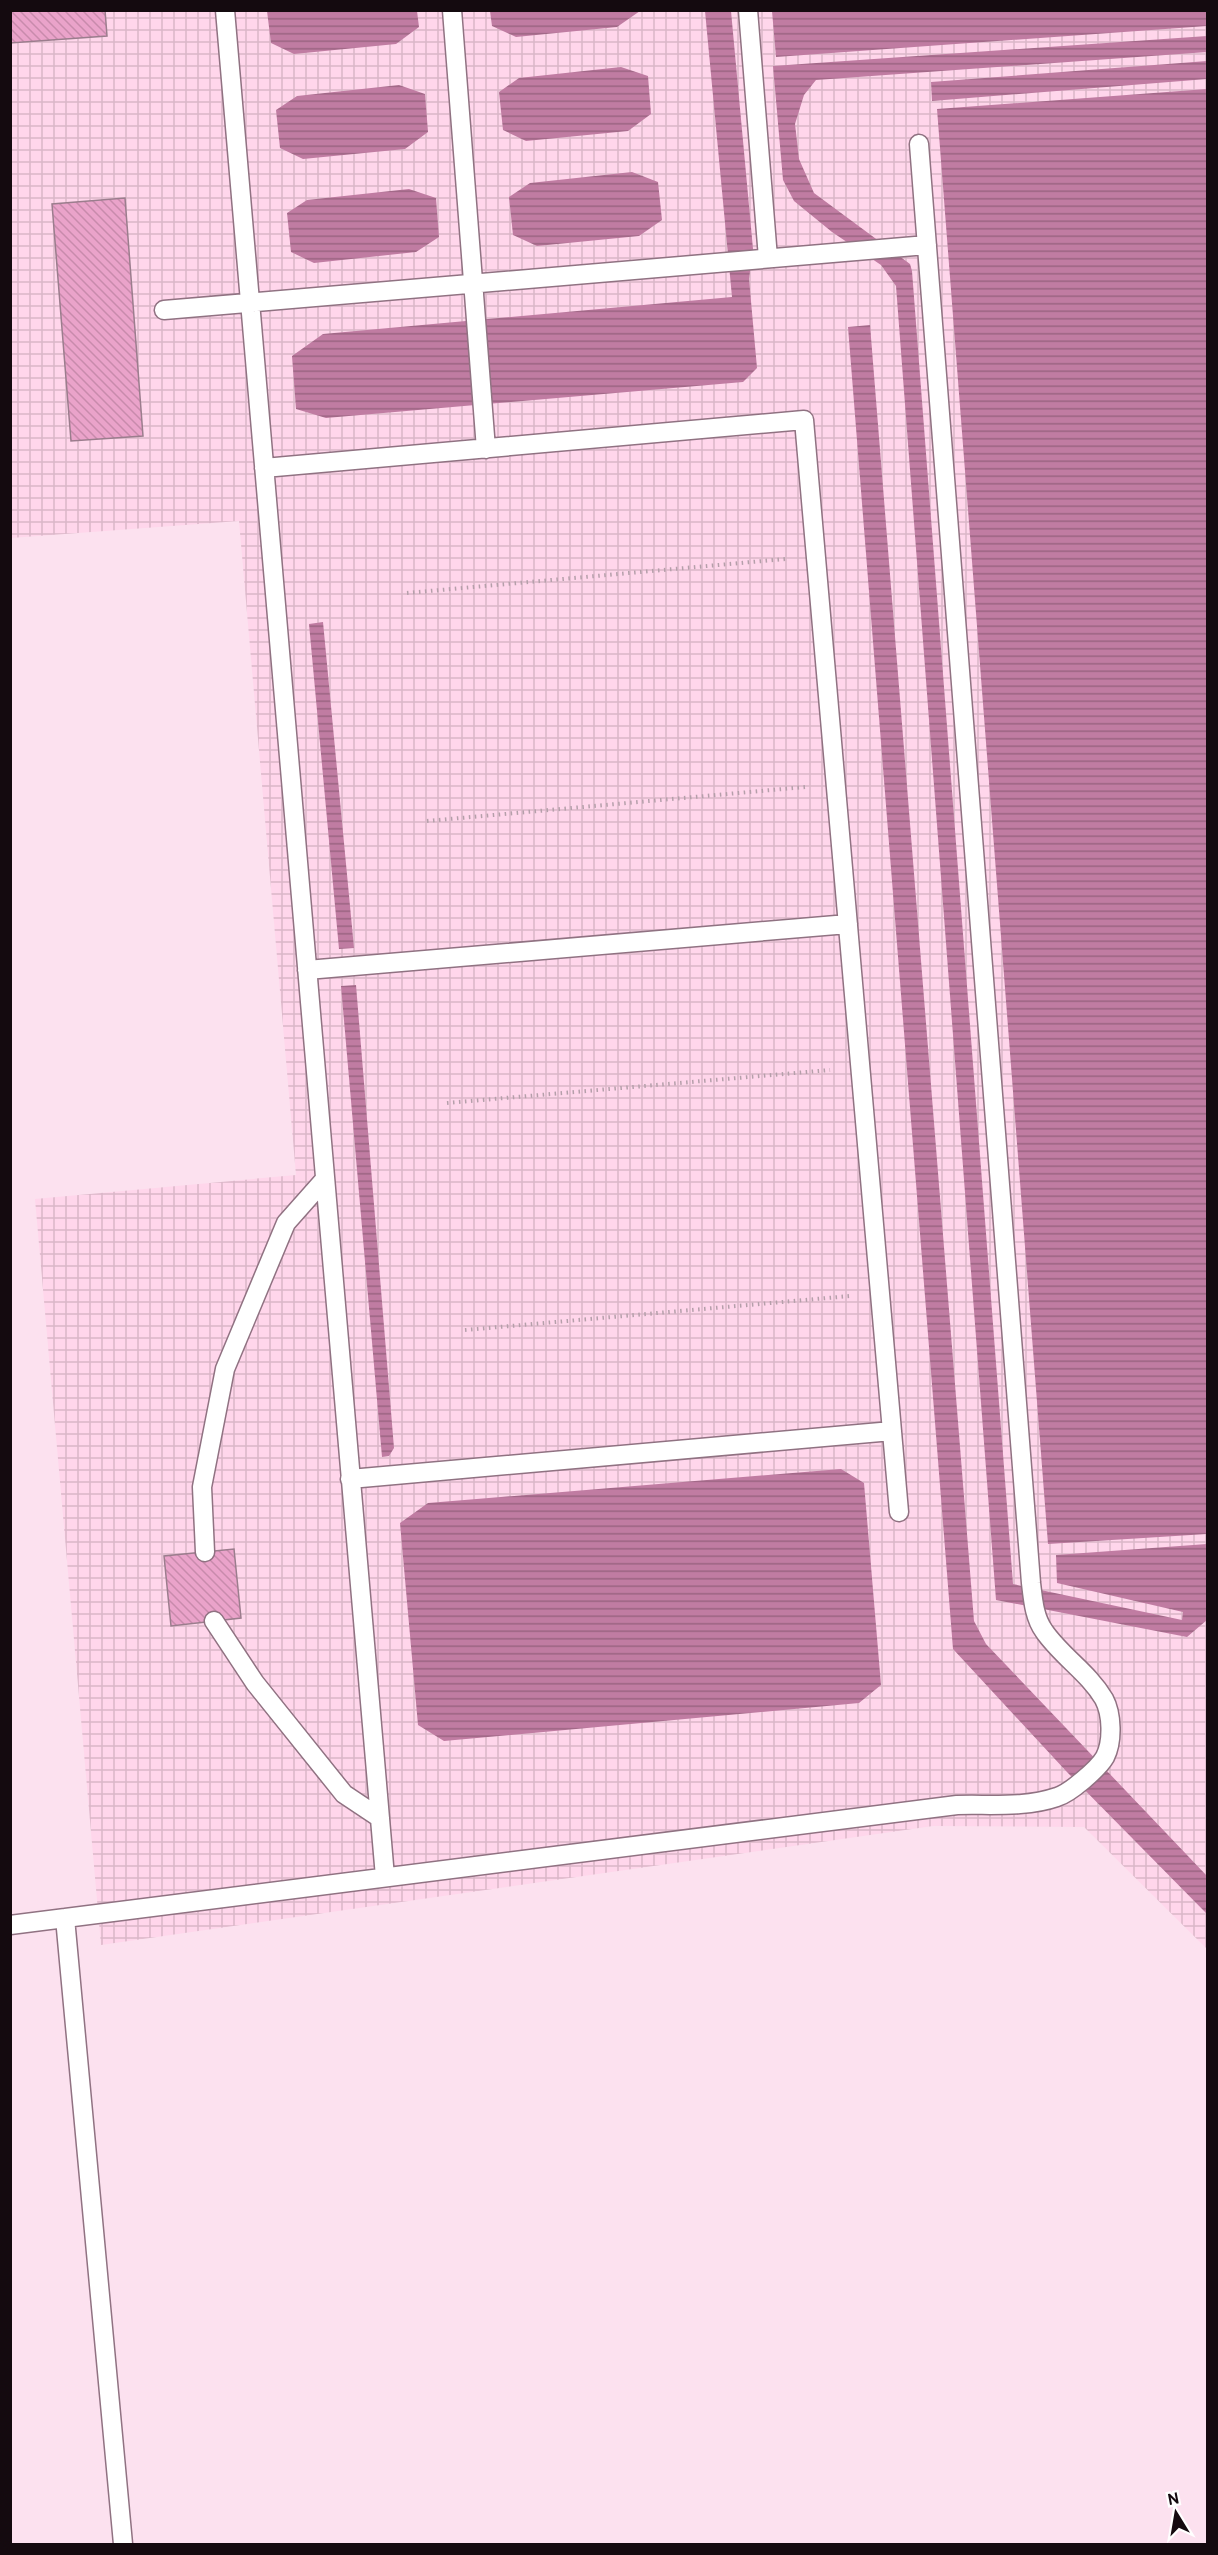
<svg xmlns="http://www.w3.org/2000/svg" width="1218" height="2555" font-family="Overpass,sans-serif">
	<defs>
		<pattern id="industrial-grid" width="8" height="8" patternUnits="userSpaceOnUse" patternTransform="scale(1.5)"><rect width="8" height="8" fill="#ffd6eb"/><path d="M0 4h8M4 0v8" fill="none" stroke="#dab6c8"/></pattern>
		<pattern id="water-rules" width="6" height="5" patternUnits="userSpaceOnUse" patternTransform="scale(1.5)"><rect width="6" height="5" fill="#c07ca2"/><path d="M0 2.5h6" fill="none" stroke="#9b6482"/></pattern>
		<pattern id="building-back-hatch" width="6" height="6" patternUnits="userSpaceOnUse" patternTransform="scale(1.5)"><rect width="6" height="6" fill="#eaa3ca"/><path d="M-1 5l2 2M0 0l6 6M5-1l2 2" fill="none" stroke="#c88bac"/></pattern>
	</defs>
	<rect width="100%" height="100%" fill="#fce1ef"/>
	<path fill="url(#industrial-grid)" d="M11,11H1207V1949L1084,1827L933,1826L101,1945L35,1199L296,1175L239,521L11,538Z"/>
	<path fill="url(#water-rules)" d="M1207,10V26L776,57L772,11Z
		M267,11H417L419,27L396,44L294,54L271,43Z
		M490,11L491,10L640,11L617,27L516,37L492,26Z
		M705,11H731L753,249L749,279L757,368L743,382L326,418L296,409L292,356L323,334L732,297Z
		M1207,36V52L816,80L804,95L795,124L799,159L814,193L910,264L912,271L1013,1584L1182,1620L1183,1612L1057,1583L1056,1555L1207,1544V1620L1187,1637L996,1600L896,286L881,265L832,232L794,201L783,180L773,66Z
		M1207,61V79L932,101L931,82Z
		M621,67L648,76L651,114L628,131L526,141L503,130L499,92L519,78Z
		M399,85L425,94L428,132L405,149L303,159L280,148L276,110L297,96Z
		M1207,89V1534L1048,1544L937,109Z
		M632,172L658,182L662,220L639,236L537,246L513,235L509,197L530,183Z
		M409,189L436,198L439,237L416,252L314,263L291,252L287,213L307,200Z
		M870,325L974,1621L986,1644L1207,1876V1914L1066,1771L953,1649L848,327Z
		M323,622L354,948L339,949L309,624Z
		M356,985L394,1448L389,1456L382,1457L341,986Z
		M841,1469L864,1483L881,1685L859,1703L444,1741L418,1725L400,1523L428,1503Z"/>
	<path fill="url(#building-back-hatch)" stroke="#9b7d8d" stroke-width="1.5" d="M10,10H105L107,36L10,43Z
		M125,198L143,436L71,441L52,204Z
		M234,1549L241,1618L171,1626L164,1556Z"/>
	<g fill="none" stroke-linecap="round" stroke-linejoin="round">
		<g stroke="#907282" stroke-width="21">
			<path id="lane" d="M225,10L385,1877
				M452,10L486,449
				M748,10L768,258
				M164,310L927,245
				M264,468L804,420L899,1512
				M307,970L848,924
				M350,1479L892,1431
				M205,1552L202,1487L225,1369L286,1223L325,1179
				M214,1621L255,1683L344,1794L380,1818
				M65,1918L123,2544
				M10,1925L957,1805C990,1804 1025,1808 1057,1797C1070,1793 1098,1769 1105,1757C1113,1741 1112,1714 1104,1699C1088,1672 1061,1656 1044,1631C1034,1617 1033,1599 1031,1583L919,144"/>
		</g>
		<path stroke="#b59faa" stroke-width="4" stroke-dasharray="1.5 4.5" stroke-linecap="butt" d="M407,593L785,559
			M427,821L805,787
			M447,1103L830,1070
			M465,1330L850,1296"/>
		<use href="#lane" stroke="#fff" stroke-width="18"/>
	</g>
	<rect width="1218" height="2555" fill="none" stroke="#140a0f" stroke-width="24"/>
	<g transform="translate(1176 2513) rotate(349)" stroke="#ffffff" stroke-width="4.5" paint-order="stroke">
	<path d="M0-4.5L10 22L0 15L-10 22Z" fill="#140a0f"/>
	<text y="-9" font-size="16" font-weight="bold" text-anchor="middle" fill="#140a0f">N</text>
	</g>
</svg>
